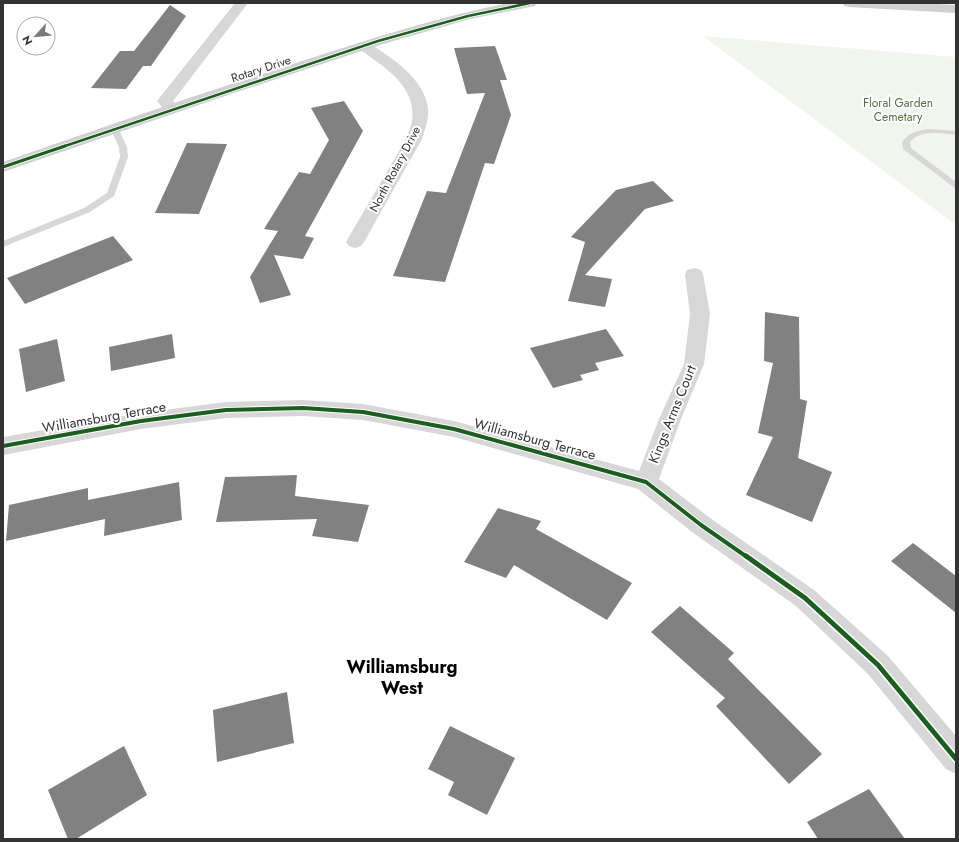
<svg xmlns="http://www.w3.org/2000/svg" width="959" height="842" font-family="Jost,sans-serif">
	<rect width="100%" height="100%" fill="#fff"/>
	<path fill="#f2f5ed" d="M703,36L956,57V225Z"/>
	<path fill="#818181" d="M170,5L186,16L151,66H143L126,89L91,88L120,51H134Z
		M495,46L507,80H500L511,115L494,164L485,163L445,282L393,276L427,191L446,193L485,93L467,94L454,48Z
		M344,101L363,131L305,236L314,238L303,259L274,255L291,295L260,303L250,277L278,231L264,229L299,172L310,174L329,140L311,108Z
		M187,143L227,144L199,214L155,213Z
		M653,181L674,201L645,209L585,275L612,279L605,307L568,301L585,242L571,237L616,190Z
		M113,236L133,260L25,304L7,278Z
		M765,312L799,317L800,399L807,401L798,458L832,472L812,522L746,495L773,437L758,433L773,363L764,361Z
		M606,329L624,356L595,363L599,370L580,375L583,380L553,388L530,348Z
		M172,334L175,358L111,371L109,347Z
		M57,339L65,381L26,392L19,349Z
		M297,475L295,496L369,505L358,542L312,536L317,519L216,522L225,477Z
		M179,482L182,520L104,536L105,519L6,541L9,505L88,488V500Z
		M498,508L541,521L536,529L632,583L607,620L514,565L506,578L464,562Z
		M913,543L956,576V613L891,561Z
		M680,606L734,653L728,659L822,754L789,784L716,706L725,698L651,632Z
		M287,692L294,743L217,762L213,710Z
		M450,726L515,758L487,815L448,795L454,782L428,769Z
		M124,746L147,795L76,839H68L48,790Z
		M869,789L905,839H818L807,822Z"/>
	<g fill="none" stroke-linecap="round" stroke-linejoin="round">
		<path fill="#d7d7d7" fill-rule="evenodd" d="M111,126H117L118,128L127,147L128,157L114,196L90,212L3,247V241L84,208L107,193L120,157L119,147L110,128Z
			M929,129L956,131V135C941,133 921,129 910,142L911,148L956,182V189L903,149L902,142C909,133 917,130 929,129Z"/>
		<path fill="#d7d7d7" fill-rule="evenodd" d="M235,3H248L173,101L179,109L176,112L171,114L166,112L157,101Z
			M364,42L369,43C391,58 425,78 428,109C429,119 425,129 422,139L364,242L361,246L355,248L349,246L346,242L406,139C408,133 411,127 412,121C417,86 384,67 359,49L357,46L359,43Z
			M694,268L701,270L703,274L710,314L704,364L681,419L659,479L710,518L814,590L888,656L956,736V774L946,769L868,674L796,606L692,532L638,489L454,437L363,420L303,416L226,418L141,429L3,455V437L141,413L226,402L303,400L363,404L454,421L639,471L659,419L684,364L690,314L685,274L687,270Z"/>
		<path fill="#d0d0d0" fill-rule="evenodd" d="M509,3H536L535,6L470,19L383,44L222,97L3,172V162C100,128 196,95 293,64C364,41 436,17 509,3Z
			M843,3H918L956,5V13L849,7L844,6Z"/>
		<g stroke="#fff" stroke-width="4">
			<path id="cycleway-far3" d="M62,147L378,41L468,16L530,3"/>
		</g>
		<g stroke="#fff" stroke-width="5">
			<path id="cycleway-far2" d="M3,167L65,146"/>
		</g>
		<g stroke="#fff" stroke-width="6">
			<path id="cycleway-far1" d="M3,446L141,421L226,410L303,408L363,412L454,429L646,482L701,525L747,557"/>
		</g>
		<g stroke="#fff" stroke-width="8">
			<path id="cycleway" d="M746,556L805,598L878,665L956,759"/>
		</g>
		<use href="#cycleway-far3" stroke="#1b5e20" stroke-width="2.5"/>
		<use href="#cycleway-far2" stroke="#1b5e20" stroke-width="3"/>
		<use href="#cycleway-far1" stroke="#1b5e20" stroke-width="4"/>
		<use href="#cycleway" stroke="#1b5e20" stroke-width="5"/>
	</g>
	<g text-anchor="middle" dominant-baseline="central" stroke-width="4" stroke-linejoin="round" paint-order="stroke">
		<g font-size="12" fill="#333" stroke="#fff">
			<text transform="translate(261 69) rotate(-18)">Rotary Drive</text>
			<text transform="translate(395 169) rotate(-62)">North Rotary Drive</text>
		</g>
		<g font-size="12" fill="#596f40" stroke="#fff">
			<text x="898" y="103">Floral Garden<tspan x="898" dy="14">Cemetary</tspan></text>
		</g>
		<g font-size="14" fill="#333" stroke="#fff">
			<text transform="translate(672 414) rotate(-68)">Kings Arms Court</text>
			<text transform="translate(104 417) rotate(-10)">Williamsburg Terrace</text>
			<text transform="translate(535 439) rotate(15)">Williamsburg Terrace</text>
		</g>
		<g font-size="18" font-weight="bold" fill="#000" stroke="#fff">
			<text x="402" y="667">Williamsburg<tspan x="402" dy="21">West</tspan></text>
		</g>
	</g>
	<rect width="959" height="842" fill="none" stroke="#333333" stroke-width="8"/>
	<g transform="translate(36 36) rotate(243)"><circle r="19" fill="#ffffff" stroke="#adadad"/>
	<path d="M0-3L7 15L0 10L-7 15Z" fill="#7a7a7a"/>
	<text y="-6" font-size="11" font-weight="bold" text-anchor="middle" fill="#333333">N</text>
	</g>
</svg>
